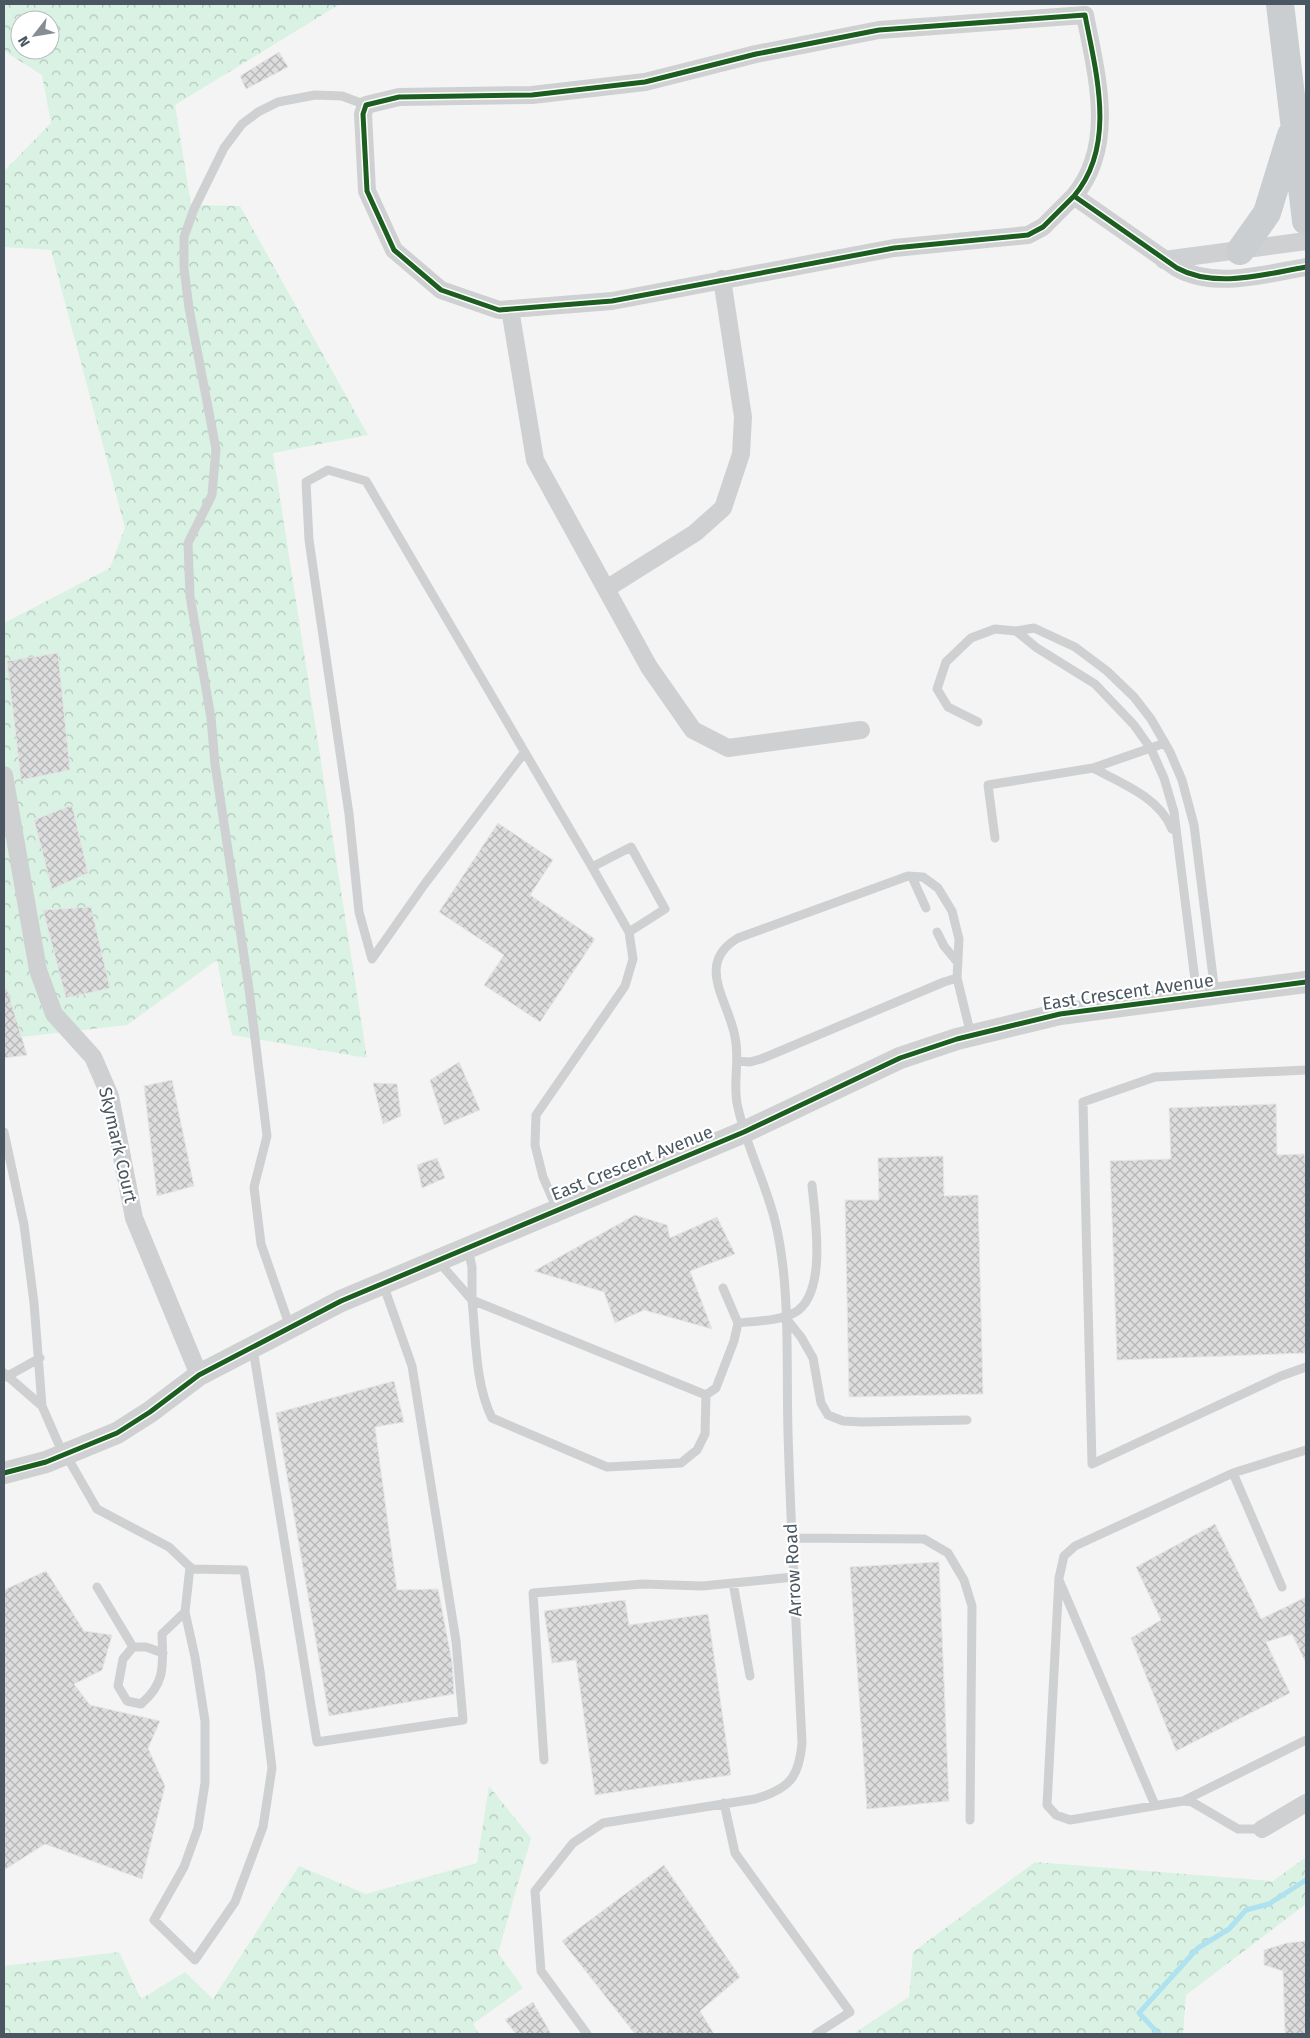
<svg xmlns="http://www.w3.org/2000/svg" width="1310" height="2038" font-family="'Fira Sans',sans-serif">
	<defs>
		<pattern id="forest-crowns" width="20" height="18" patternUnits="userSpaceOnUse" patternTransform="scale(1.25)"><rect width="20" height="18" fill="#d9f2e3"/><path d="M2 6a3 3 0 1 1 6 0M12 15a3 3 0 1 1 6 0" fill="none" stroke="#b2c7bb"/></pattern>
		<pattern id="building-cross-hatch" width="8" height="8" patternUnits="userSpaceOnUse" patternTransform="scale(1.25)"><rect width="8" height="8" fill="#ddddde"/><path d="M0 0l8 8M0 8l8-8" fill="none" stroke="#b5b6b7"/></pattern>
	</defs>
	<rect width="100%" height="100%" fill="#f4f4f4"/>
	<path fill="url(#forest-crowns)" fill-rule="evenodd" d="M4,4H340L175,105L191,205L240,206L368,435L273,453L367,1058L232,1035L217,960L127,1025L4,1039V623L110,568L125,528L51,250L4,247V171L51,123L42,75L4,51ZM20,20H50V50H20Z
		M489,1786L531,1838L498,1953L523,1988L473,2024L479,2034H4V1966L119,1952L141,1999L185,1972L213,1999L299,1866L366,1894L477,1863Z
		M1306,1857V1904L1186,1995L1183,2034H853L909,1997L913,1952L1035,1862L1273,1881Z"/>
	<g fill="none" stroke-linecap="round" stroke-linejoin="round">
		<path stroke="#aee2f0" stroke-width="5" d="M1159,2034L1139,2013L1198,1948L1229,1929L1246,1910L1269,1904L1306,1880"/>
	</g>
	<path fill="url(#building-cross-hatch)" stroke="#e5e6e7" d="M279,52L288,67L246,89L240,76Z
		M58,653L70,770L21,780L7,661Z
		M72,805L88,873L52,889L34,820Z
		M498,823L553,860L530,895L595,939L540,1022L484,985L504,955L439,912Z
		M91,907L110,988L66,998L43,910Z
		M4,989H7L27,1055L4,1058Z
		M459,1062L480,1110L444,1125L430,1080Z
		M172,1080L194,1186L157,1196L144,1086Z
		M373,1083L397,1084L401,1116L383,1124Z
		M1276,1104L1277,1155L1304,1154L1306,1171V1353L1117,1360L1110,1161L1171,1159L1169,1108Z
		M943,1156L944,1196L978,1195L983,1394L849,1397L845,1200H879L878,1158Z
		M437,1158L445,1178L422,1188L417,1165Z
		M635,1215L667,1225L670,1238L717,1217L735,1254L690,1271L712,1329L644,1310L615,1323L604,1292L534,1271Z
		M394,1381L404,1422L375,1427L397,1590L438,1589L452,1662L454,1694L329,1716L276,1413Z
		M1215,1524L1261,1619L1306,1597V1663L1292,1634L1266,1642L1290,1693L1176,1751L1131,1638L1161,1620L1136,1567Z
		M939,1562L949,1801L867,1809L850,1567Z
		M46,1571L84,1631L112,1635L102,1670L74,1684L90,1705L160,1721L148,1748L165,1786L142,1879L45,1844L4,1870V1590Z
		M625,1600L629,1625L708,1614L731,1775L595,1795L576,1660L552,1663L544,1611Z
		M664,1865L740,1977L700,2011L714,2034H635L562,1941Z
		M1306,1941V2034H1285L1283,1971L1264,1965V1950L1287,1943Z
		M533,2002L551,2034H516L505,2020Z"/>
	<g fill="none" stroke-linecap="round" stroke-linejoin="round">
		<path stroke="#ced0d2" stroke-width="9" d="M978,722L948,707L937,689L946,662L971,638L995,629L1016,631
			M524,753L424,885L372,959L359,912L349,814L309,540L306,482L328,470L366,481L592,867
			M1093,768C1121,783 1159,797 1172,829
			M995,838L988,785L1093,768L1165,743
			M912,877L926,908
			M937,932L944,946L958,963
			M1197,996L1174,812L1164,778L1151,749L1134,725L1095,684L1037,648L1016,631L1034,628L1075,647L1107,671L1134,697L1151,719L1170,752L1182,780L1194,825L1215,993
			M737,1061L750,1062L761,1059L944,982L957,978
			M1306,1070L1155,1077L1083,1102L1092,1464L1281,1376L1306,1367
			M4,1132L24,1225L34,1303L42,1406L63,1454
			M557,1209L543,1177L535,1145L536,1115L625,986L633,959L629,932L665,909L631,847L592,867L629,932
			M438,1261L472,1300V1267L468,1249
			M723,1288L738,1323
			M785,1317L801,1337L813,1358L821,1403L828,1415L843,1421L862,1422L967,1420
			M290,1327L261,1244L254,1187L267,1136L249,989L215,764L211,718L190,596L188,543L212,495L216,449L189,308L184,268V237L194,209L224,148L242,124L258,112L278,102L315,95L342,96L366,105
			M253,1349L317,1742L463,1720L456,1641L412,1366L383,1284
			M4,1373L42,1406
			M6,1377L40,1358
			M706,1395L705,1434L697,1450L681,1463L607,1467L492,1418C475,1384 476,1338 472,1300L706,1395L716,1388L734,1341L738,1323C756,1321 778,1321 794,1313C828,1295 815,1217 812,1185
			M66,1455L97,1509L169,1547L190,1567L193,1569L244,1570L260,1671L272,1768L263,1827L235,1902L195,1960L154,1920L184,1867L198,1828L205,1783V1721L195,1657L185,1612L190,1567
			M1233,1473L1282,1587
			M791,1538L924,1539L948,1553L964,1580L972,1606L970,1820
			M1059,1580L1155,1805
			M733,1583L750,1676
			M97,1587L133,1647
			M133,1647L123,1659L118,1686L127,1701L141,1704C166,1683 163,1665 162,1634L185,1612
			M133,1647H146L163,1653
			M544,1760L533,1593L643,1584L702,1586L794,1577
			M1183,1801L1306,1740
			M724,1803L735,1853L850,2012L816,2034
			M1262,1829H1238L1192,1802L1183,1801L1070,1820L1056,1815L1047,1805L1059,1578L1064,1556L1075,1546L1233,1473L1306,1450
			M587,2034L541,1971L535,1891L573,1843L603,1823L755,1799C789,1789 799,1778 802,1743C797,1639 791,1536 788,1432C786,1366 791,1285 775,1221C765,1181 745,1144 737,1103C733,1081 740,1059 735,1037C729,1001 694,964 738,938L908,876L923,877L938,888L952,911L959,939L957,978L971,1035"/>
		<path stroke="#ced0d2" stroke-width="18" d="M1074,196C1117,145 1096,73 1085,15L879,30L756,54L645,82L532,95L399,97L366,105L363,114L367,191L394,250L441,290L499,310L612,301L894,248L1028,235L1043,227L1074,196L1177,268C1215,289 1265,274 1306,267
			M1164,260L1306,241
			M510,309L535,460L649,667L693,730L728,748L861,730
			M606,589L695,533L723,508L741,454L743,417L722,279
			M4,775L38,970L54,1014L93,1057L110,1096L134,1218L199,1375
			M1262,1829L1306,1803"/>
		<path stroke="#ced0d2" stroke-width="22" d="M4,1473L46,1462L117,1433L150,1412L199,1375L341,1301L744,1132L900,1058L957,1039L1060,1014L1306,982"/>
		<path stroke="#caced1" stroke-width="28" d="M1280,4L1306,221
			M1240,251L1267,213L1291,135"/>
		<g stroke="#fff" stroke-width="8">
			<path id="cycleway" d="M1074,196C1117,145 1096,73 1085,15L879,30L756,54L645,82L532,95L399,97L366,105L363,114L367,191L394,250L441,290L499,310L612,301L894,248L1028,235L1043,227L1074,196L1177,268C1215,289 1265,274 1306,267
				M4,1473L46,1462L117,1433L150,1412L199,1375L341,1301L744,1132L900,1058L957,1039L1060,1014L1306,982"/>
		</g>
		<use href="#cycleway" stroke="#1b5e20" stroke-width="5"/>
	</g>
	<g text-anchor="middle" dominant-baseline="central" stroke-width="4.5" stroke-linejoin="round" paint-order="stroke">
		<g font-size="18" fill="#4a5661" stroke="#fff">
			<text transform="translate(1128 992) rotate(-8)">East Crescent Avenue</text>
			<text transform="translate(118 1145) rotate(77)">Skymark Court</text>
			<text transform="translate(632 1163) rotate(-22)">East Crescent Avenue</text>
			<text transform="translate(793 1570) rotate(-93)">Arrow Road</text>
		</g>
	</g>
	<rect width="1310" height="2038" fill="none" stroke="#4a5661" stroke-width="10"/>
	<g transform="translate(35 35) rotate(239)"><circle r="24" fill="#ffffff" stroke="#b7bbc0"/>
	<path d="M0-4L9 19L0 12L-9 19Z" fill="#868d94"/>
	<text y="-8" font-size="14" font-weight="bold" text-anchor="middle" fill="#4a5661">N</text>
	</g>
</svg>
